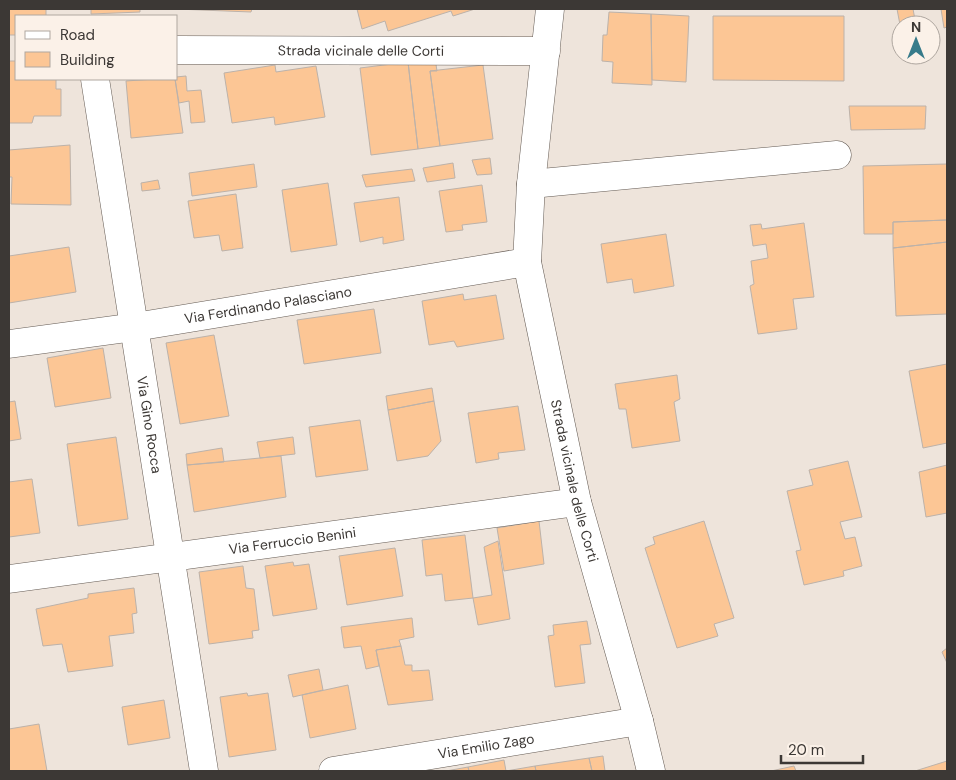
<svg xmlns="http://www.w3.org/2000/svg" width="956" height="780" font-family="'DM Sans',sans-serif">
	<rect width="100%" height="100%" fill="#eee4db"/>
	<path fill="#fcc695" stroke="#bcb2aa" d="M9,9H46V16H16V35H9Z
		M91,9H140V12L91,14Z
		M176,9H252L251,12Z
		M357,9H475L453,16L451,11L388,31L385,21L362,29Z
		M897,9H913L916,25H901V30Z
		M941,9H947V27L944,28Z
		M609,12L651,14L652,85L612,83L613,62L602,61L603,35H607Z
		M651,14L689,16L686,82L652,80Z
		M713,16H844V81L713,80Z
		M435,58L437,71H430L440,146L418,149L408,62Z
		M9,61H16V79H56V89H61V116H34L32,123H9Z
		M408,62L418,149L371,155L360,68Z
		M275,65L276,72L316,66L325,117L275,125L274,117L232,123L224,73Z
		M483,65L493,139L440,146L430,71Z
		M186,76L187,91L201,90L205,122L191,123L189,101L179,103L175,79L176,77Z
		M154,79H175L183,133L131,138L126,81Z
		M849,106H926L925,129L851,130Z
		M70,145L71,205L11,204L12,177H9V150Z
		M490,158L492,174L477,175L472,160Z
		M453,163L455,178L427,182L423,168Z
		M254,164L257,187L192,196L189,173Z
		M947,164V220L893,222V234H864L863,166Z
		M412,169L415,181L366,187L362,175Z
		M158,180L160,189L142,191L141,183Z
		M328,183L337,245L291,252L282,190Z
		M482,185L487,222L462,225L463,230L446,232L439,191Z
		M236,194L243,248L222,251L219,235L194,238L188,201Z
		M399,197L404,240L383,244V237L360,242L354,203Z
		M947,220V242L893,248V222Z
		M804,223L814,297L793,299L797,329L758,334L750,286L754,284L751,261L768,258L766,244L753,246L750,225L761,224L762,229Z
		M666,234L674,286L634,293L632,279L607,283L601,244Z
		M947,242V314L896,316L893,248Z
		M69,247L76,292L9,303V256Z
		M463,294L464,300L496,295L504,339L457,347L454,341L429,345L422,301Z
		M374,309L381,353L304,364L297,320Z
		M214,335L229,416L180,424L166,343Z
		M103,348L111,398L55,407L47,358Z
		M947,364V443L923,448L909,371Z
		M677,375L680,399L674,402L680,441L632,448L626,409H619L615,384Z
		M432,388L434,401L388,410L386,396Z
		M15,401L21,439L9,441V402Z
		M434,401L441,441L428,456L397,461L388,410Z
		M518,406L525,450L498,453L499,459L476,463L468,413Z
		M360,420L368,470L316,477L309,427Z
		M116,437L128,519L78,526L67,444Z
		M293,437L295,454L260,458L257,442Z
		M222,448L224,462L187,465L186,454Z
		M281,456L286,497L194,512L187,465Z
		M848,461L862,517L840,522L845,539L855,537L862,566L843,571L844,576L804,585L796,551L801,550L787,491L813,485L809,470Z
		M947,465V513L926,517L919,472Z
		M32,479L40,533L9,537V482Z
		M539,521L544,564L504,571L497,528Z
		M704,521L734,618L714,624L718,636L677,648L645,548L655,544L653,537Z
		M465,535L473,598L445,601L442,574L426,576L422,540Z
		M498,541L510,619L478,625L473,598L492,595L484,547Z
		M395,548L403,596L347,605L339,556Z
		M293,562L294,566L309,564L317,609L273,616L265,566Z
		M243,566L246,588L254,589L259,630L252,631L253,638L209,644L199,572Z
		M134,588L137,613L132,614L134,633L109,636L113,666L68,672L62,644L43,646L36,609L88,598V594Z
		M412,618L414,637L399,640L401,646L376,650L379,666L366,669L361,646L344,648L341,627Z
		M587,621L591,644L580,645L585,683L555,687L548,636L554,635L553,625Z
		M401,646L405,665H412V671L429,670L433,700L388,705L376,650Z
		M947,648V663L942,652Z
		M319,669L323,690L293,697L288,675Z
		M348,685L356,729L310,738L302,695Z
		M247,693L248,696L268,693L276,750L229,757L220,697Z
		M164,700L170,738L128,745L122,707Z
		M39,724L47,771H9V729Z
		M603,756L605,771H592L589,758Z
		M589,758L592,771H536L535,766Z
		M504,760L506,771H469L468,767Z
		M947,761V771H915Z
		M535,766L536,771H506Z
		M794,766L796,771H771Z
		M468,767L469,771H446Z"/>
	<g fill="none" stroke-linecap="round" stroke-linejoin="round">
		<g stroke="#645b54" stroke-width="29">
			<g id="street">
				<path id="s1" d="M550,9L531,184L527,262L577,502L639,721L651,771"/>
				<path id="s2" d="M176,50L546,51"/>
				<path id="s3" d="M95,79L204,771"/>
				<path d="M531,184L837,155"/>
				<path id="s4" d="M9,344L135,327L527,262"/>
				<path id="s5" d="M9,579L577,502"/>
				<path id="s6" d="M333,771L639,721"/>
			</g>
		</g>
		<use href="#street" stroke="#fff" stroke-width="28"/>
	</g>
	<g text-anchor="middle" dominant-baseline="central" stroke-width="4" stroke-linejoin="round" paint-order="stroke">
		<g font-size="14" fill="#3c3835" stroke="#fbf1e8">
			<text stroke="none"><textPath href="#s2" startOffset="185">Strada vicinale delle Corti</textPath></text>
			<text stroke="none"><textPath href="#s4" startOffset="262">Via Ferdinando Palasciano</textPath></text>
			<text stroke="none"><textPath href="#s3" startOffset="350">Via Gino Rocca</textPath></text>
			<text stroke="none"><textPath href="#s1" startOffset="478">Strada vicinale delle Corti</textPath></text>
			<text stroke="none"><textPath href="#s5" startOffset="286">Via Ferruccio Benini</textPath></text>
			<text stroke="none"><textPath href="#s6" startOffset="155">Via Emilio Zago</textPath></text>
		</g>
	</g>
	<rect width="956" height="780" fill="none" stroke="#3c3835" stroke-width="20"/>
	<rect x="15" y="15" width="162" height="65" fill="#fbf1e8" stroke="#afa7a0"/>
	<rect x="25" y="31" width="25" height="8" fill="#ffffff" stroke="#afa7a0"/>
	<text x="60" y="40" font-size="15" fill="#3c3835">Road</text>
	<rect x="25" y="52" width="25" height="15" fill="#fcc695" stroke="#afa7a0"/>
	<text x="60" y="65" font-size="15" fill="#3c3835">Building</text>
	<g transform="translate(916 40)"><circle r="24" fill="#fbf1e8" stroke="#afa7a0"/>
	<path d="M0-4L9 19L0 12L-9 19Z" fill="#377b8a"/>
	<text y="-8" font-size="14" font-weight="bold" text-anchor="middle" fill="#3c3835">N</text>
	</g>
	<path d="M781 755v8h82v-8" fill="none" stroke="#3c3835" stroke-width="2.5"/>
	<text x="788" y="755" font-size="15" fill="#3c3835" stroke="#fbf1e8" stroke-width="4" paint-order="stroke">20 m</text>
</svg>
